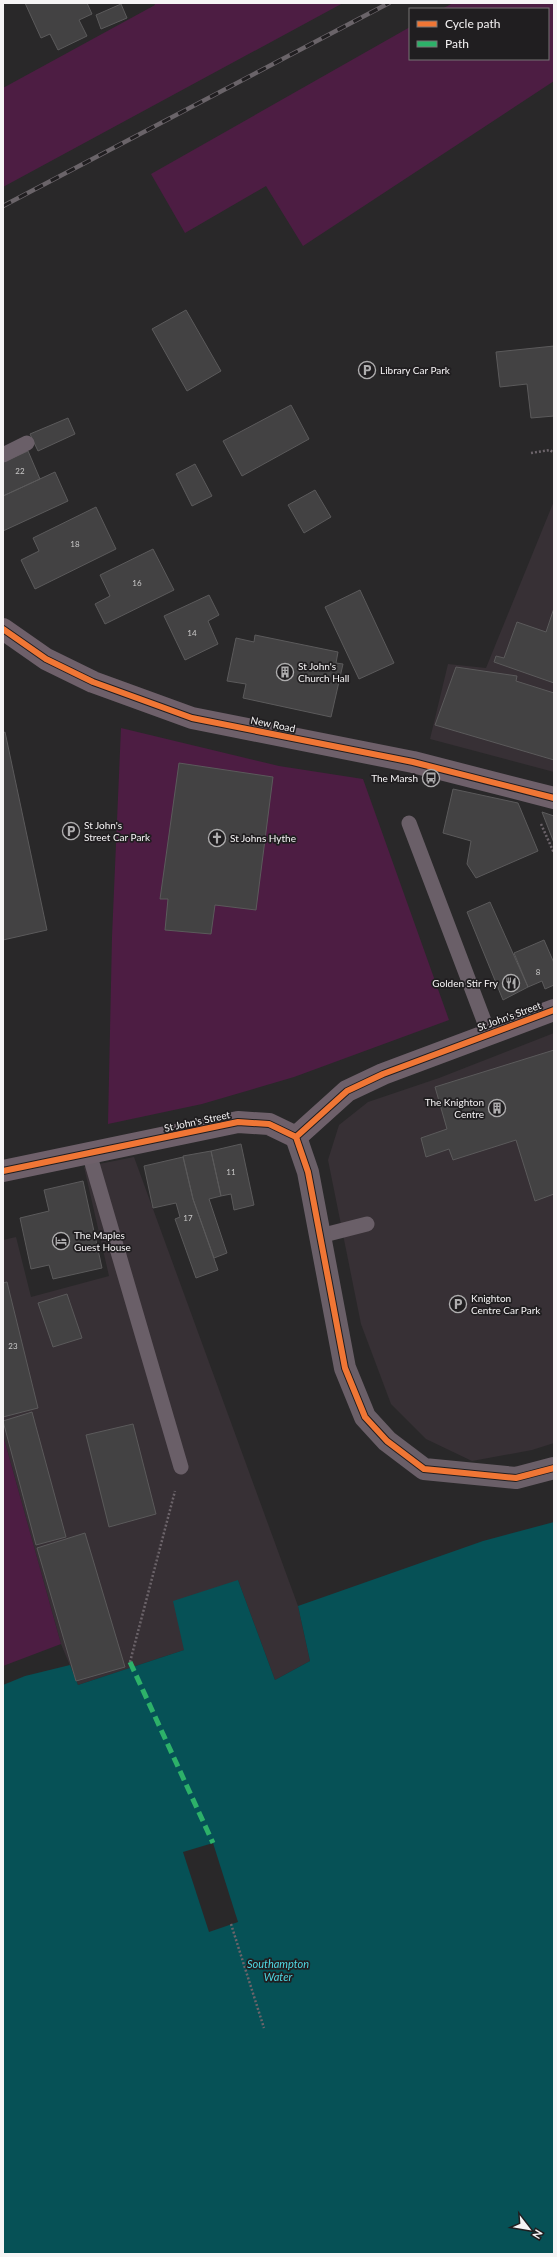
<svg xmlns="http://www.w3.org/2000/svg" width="557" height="2257" font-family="Lato,sans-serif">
	<rect width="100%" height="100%" fill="#292829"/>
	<path fill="#373035" d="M554,501V772L430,739L448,664L486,668Z
		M554,1033V1443L532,1450L472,1461L426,1439L391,1404L361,1324L328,1160L339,1125L368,1102L439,1078Z
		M134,1157L298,1606L310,1661L275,1680L238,1580L184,1650L78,1685L61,1644L3,1435V1240L16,1237L31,1297L109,1276L84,1167Z"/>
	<path fill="#4d1d43" d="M154,3H343L3,187V88L155,5Z
		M453,3H554V81L303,246L266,186L185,233L151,174L410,27V59H548V9H442Z
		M121,728L279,766L363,779L449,1020L294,1077L202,1104L108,1124L112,937Z
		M3,1435L61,1644L3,1666Z"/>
	<path fill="#065156" d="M554,1522V2254H3V1685L25,1676L70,1665L78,1685L184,1650L173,1601L238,1580L275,1680L310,1661L298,1606L483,1541Z"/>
	<path fill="#292829" d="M213,1843L238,1922L209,1932L183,1852Z"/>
	<path fill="#434243" stroke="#5b5a5b" d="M25,3H87L92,14L79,20L87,36L58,50L50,34L41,38Z
		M121,4L127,18L101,29L96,15Z
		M186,310L221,371L187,391L152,329Z
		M554,346V416L531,418L527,384L500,387L496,352Z
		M291,405L309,439L242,476L223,441Z
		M68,418L75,434L38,451L30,434Z
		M28,451L40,479L3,496V462Z
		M195,464L212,496L192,506L176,474Z
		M55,472L68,501L3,531V496Z
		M315,490L331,517L304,533L288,505Z
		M96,507L116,549L35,589L21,560L39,551L33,538Z
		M153,549L174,590L105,624L95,604L110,596L100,575Z
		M360,590L394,663L359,679L325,607Z
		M209,595L219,615L208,621L218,644L185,660L164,616Z
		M554,608V683L494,662L496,656L504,658L517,622L546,632Z
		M255,635L338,652L336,663L343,664L331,717L243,698L246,684L227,681L236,638L254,642Z
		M456,667L517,676L516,681L554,693V760L435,725Z
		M5,732L47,930L3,940V733Z
		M179,763L273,777L256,910L215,905L211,934L165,930L168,899H160Z
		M453,789L518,803L538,851L476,878L467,864L471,841L443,833Z
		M542,812L554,816V843Z
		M490,902L528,987L503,1000L467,912Z
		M544,940L554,963V985L545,989L542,981L528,987L514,953Z
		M554,1050V1194L535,1201L516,1140L453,1160L449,1149L426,1157L421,1138L447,1129L435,1087Z
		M241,1144L254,1205L234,1210L231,1194L221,1196L211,1151Z
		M211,1151L221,1196L209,1199L227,1253L214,1258L193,1199L183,1156Z
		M183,1157L193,1199L218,1270L196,1278L175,1219L180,1217L176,1203L153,1208L144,1166Z
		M83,1181L102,1268L53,1279L49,1265L31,1269L20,1218L49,1211L44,1190Z
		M7,1282L38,1408L3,1417V1283Z
		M67,1294L82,1338L53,1347L38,1303Z
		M32,1412L66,1537L36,1545L3,1421Z
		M133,1424L156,1514L109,1527L86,1435Z
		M85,1533L125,1667L76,1681L37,1548Z"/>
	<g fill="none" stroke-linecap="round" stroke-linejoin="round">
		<path stroke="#6c646a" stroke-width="2.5" stroke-dasharray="2 2" stroke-linecap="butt" d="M531,453L550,450L554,453
			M541,824L554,853
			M130,1662L175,1491
			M231,1924L264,2028"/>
		<path stroke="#6a5f68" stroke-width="15" d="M3,455L27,443
			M409,823L489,1034
			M89,1153L181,1467
			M320,1236L367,1224"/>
		<path stroke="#6a5f68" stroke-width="22" d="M296,1137L308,1172L345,1368L365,1417L387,1441L424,1469L516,1478L554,1468"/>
		<path stroke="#6e606a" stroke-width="22" d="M3,629L46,659L93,682L192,718L413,762L554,798
			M3,1171L238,1122L269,1124L296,1137L347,1091L383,1074L554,1010"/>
		<g stroke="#6a6469" stroke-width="4.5">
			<path id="rail" d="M3,206L389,3"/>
		</g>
		<use href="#rail" stroke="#201e20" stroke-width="3" stroke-dasharray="9" stroke-linecap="butt"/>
		<path stroke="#2db169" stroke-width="5" stroke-dasharray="10 5" stroke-linecap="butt" d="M130,1662L213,1843"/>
		<g stroke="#201e20" stroke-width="8">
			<path id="cycleway" d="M3,629L46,659L93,682L192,718L413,762L554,798
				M296,1137L308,1172L345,1368L365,1417L387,1441L424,1469L516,1478L554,1468
				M296,1137L347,1091L383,1074L554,1010
				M3,1171L238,1122L269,1124L296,1137"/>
		</g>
		<use href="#cycleway" stroke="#f07635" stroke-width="6"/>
	</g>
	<defs>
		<g id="parking-ring" transform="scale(0.9)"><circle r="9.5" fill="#201e20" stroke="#aeadae" stroke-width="1.5"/><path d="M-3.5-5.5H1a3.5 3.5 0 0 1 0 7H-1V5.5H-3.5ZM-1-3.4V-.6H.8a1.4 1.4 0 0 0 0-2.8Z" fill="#aeadae"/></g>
		<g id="building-ring" transform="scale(0.9)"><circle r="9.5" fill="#201e20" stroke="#aeadae" stroke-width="1.5"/><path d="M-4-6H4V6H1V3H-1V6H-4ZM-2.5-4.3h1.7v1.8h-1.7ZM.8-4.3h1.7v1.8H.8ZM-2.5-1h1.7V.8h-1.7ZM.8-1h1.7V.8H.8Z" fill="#aeadae"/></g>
		<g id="bus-ring" transform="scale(0.9)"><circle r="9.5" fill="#201e20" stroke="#aeadae" stroke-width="1.5"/><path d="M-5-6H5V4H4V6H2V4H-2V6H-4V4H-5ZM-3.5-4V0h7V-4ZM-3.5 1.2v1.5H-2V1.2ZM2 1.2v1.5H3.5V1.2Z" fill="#aeadae"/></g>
		<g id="church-ring" transform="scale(0.9)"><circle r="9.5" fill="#201e20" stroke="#aeadae" stroke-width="1.5"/><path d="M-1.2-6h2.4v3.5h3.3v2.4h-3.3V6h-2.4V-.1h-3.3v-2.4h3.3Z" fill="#aeadae"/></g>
		<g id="restaurant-ring" transform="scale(0.9)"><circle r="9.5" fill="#201e20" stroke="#aeadae" stroke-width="1.5"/><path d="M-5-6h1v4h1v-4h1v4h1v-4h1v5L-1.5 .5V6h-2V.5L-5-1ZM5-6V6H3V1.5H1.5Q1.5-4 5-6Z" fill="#aeadae"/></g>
		<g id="hotel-ring" transform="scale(0.9)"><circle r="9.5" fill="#201e20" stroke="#aeadae" stroke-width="1.5"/><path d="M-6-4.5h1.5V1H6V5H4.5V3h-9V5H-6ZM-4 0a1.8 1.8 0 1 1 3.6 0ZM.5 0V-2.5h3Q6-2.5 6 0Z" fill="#aeadae"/></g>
	</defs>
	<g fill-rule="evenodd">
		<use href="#parking-ring" x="367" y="370"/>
		<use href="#building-ring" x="285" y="672"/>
		<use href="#bus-ring" x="431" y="778"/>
		<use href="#parking-ring" x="71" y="831"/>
		<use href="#church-ring" x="217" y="838"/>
		<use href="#restaurant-ring" x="511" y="983"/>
		<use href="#building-ring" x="497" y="1108"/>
		<use href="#hotel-ring" x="61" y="1241"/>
		<use href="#parking-ring" x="458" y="1304"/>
	</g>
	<g text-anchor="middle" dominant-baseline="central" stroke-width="3.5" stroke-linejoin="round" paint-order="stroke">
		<g font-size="8" fill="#c9c8c8">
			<text x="20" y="471">22</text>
			<text x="75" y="544">18</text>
			<text x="137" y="583">16</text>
			<text x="192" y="633">14</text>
			<text x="538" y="972">8</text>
			<text x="231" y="1172">11</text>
			<text x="188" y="1218">17</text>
			<text x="13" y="1346">23</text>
		</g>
		<g font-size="10" fill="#f6f4f5" stroke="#201e20" text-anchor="start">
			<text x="380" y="370">Library Car Park</text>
			<text x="298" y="666">St John's<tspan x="298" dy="12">Church Hall</tspan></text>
			<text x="418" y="778" text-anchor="end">The Marsh</text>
			<text x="84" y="825">St John's<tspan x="84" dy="12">Street Car Park</tspan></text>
			<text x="230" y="838">St Johns Hythe</text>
			<text x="498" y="983" text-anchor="end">Golden Stir Fry</text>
			<text x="484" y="1102" text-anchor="end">The Knighton<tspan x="484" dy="12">Centre</tspan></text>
			<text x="74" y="1235">The Maples<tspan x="74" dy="12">Guest House</tspan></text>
			<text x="471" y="1298">Knighton<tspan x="471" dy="12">Centre Car Park</tspan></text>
		</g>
		<g font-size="10" fill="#f6f4f5" stroke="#201e20">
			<text transform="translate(273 724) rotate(11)">New Road</text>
			<text transform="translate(509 1016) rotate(-20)">St John's Street</text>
			<text transform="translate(197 1121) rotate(-12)">St John's Street</text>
		</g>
		<g font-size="11" font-style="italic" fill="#4ed6e1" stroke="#201e20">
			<text x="278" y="1963">Southampton<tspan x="278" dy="13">Water</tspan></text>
		</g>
	</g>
	<rect width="557" height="2257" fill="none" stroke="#f6f4f5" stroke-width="8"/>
	<rect x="409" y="8" width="140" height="52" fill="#201e20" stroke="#767475"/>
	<rect x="417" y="21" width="20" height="6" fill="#f07635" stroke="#767475"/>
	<text x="445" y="28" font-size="12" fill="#f6f4f5">Cycle path</text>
	<rect x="417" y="41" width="20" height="6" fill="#2db169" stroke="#767475"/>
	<text x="445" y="48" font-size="12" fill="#f6f4f5">Path</text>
	<g transform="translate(529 2229) rotate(121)" stroke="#201e20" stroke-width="3" paint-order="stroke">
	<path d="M0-3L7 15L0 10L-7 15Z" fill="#f6f4f5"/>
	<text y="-6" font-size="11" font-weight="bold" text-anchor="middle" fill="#f6f4f5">N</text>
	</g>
</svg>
